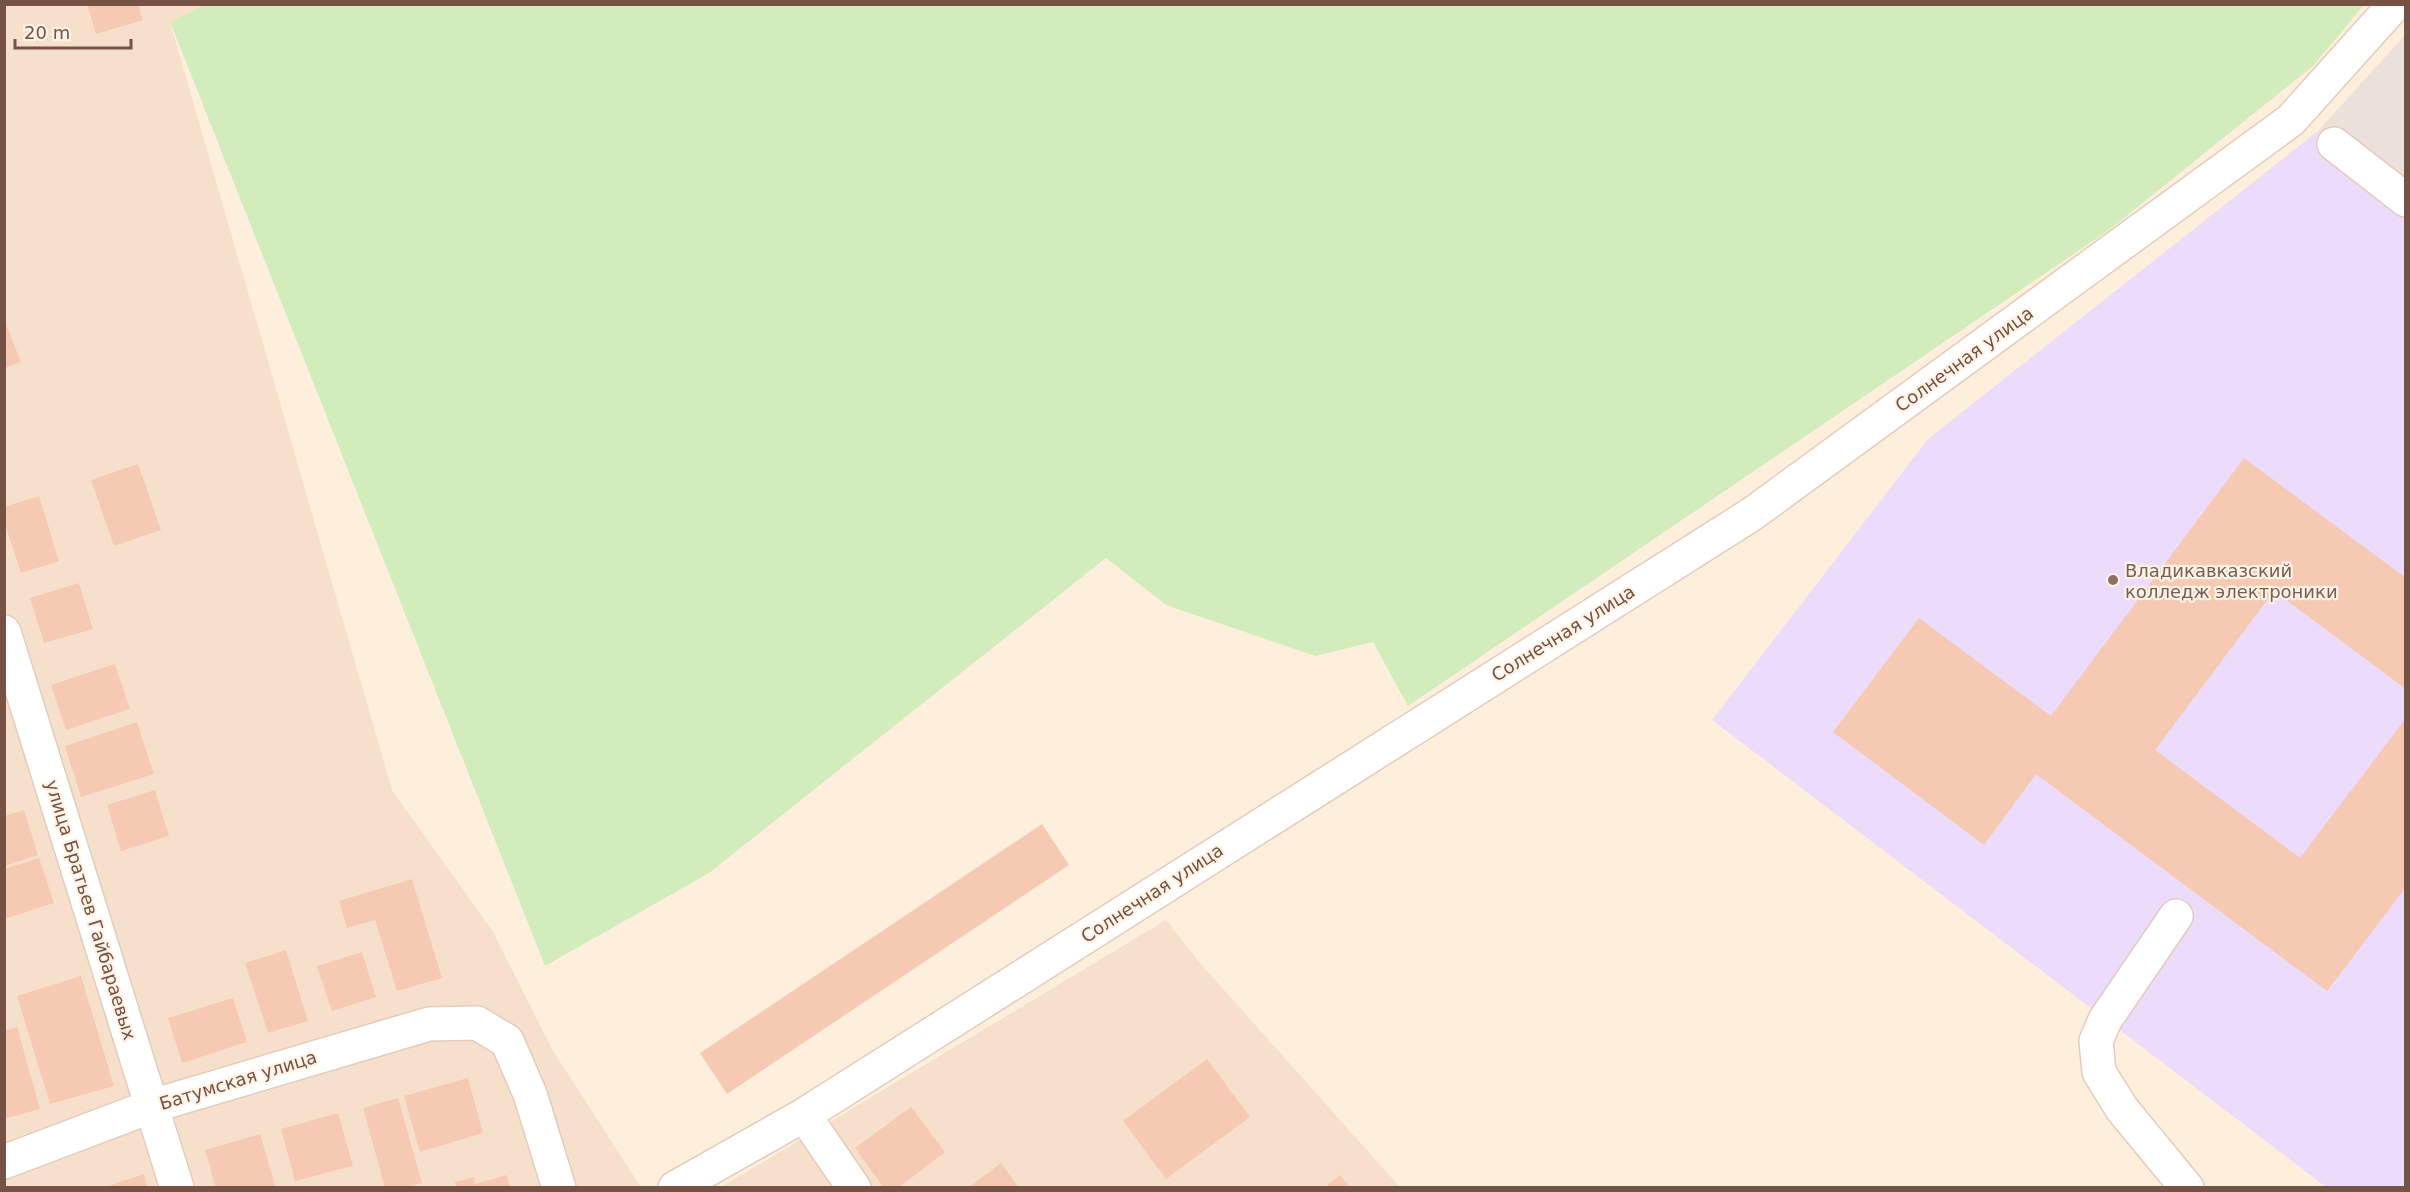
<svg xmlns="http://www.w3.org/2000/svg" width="2410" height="1192" font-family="'DejaVu Sans',sans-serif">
	<rect width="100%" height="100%" fill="#feefdd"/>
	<path fill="#f6e0cb" d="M5,5H204L170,22L392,790L492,930L553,1051L641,1187L5,1188Z
		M1166,920L1200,963L1400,1187L720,1188Z"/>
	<path fill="#ebe1da" d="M2405,35V198L2318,131Z"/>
	<path fill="#ecdbfa" d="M2318,131L2405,198V1187H2326L1712,720L1928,439Z"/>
	<path fill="#d2ecbb" d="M204,5V4L2364,5L2313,66L2109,230L1408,706L1373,642L1315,656L1166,605L1106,558L709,873L545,966L170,22Z"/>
	<path fill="#f6c9b3" d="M87,4H138L143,20L96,34Z
		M4,319L21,362L4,368Z
		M2244,458L2406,578V689L2274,591L2155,750L2300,858L2406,718V887L2327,991L2036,774L1984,845L1833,732L1919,618L2051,716Z
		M138,464L161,530L114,546L91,480Z
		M39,496L59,561L21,573L4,521V507Z
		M79,583L93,629L44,643L30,598Z
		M115,664L130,709L66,730L51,685Z
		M137,722L154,774L81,797L65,746Z
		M155,790L169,836L121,851L107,805Z
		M24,810L38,855L4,866V816Z
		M1042,824L1069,865L727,1094L700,1053Z
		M39,858L54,903L4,919V869Z
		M412,879L442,978L397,991L375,920L347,928L339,901Z
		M286,950L308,1021L268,1033L245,963Z
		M362,952L376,997L332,1011L317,966Z
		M81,976L114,1086L50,1104L17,996Z
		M233,998L247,1042L182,1063L168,1018Z
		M17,1027L40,1109L4,1119V1031Z
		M1207,1059L1250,1117L1166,1179L1123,1121Z
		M468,1078L483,1133L420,1152L404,1096Z
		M398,1098L422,1183L405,1188H385L363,1108Z
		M911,1107L945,1152L898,1188H884L855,1148Z
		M338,1113L353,1166L295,1181L281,1129Z
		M260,1134L276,1188H216L205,1150Z
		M1001,1163L1019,1188H968Z
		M144,1174L148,1188H105V1187Z
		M507,1175L510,1188H456L455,1182L474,1177L475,1184Z
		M1340,1175L1350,1188H1324Z"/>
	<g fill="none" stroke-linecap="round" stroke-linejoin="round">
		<g stroke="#e4ccbc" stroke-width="36">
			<path id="minor" d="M2334,144L2406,200
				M4,632L177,1188
				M2176,916L2105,1020L2096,1041L2099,1072L2122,1109L2187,1188
				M804,1115L854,1188
				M4,1162L152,1106L429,1024L477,1023L507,1041L530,1094L559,1188
				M675,1188L804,1115L1752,514L2291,120L2395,4"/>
		</g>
		<use href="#minor" stroke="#fff" stroke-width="33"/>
	</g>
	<circle fill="#8d6e63" stroke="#fff3e6" stroke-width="2" cx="2113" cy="580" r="6"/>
	<g text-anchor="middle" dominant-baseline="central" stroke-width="4.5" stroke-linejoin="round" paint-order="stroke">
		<g font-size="18" fill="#755244" stroke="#fff3e6">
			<text transform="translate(1964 359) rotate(-36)">Солнечная улица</text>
			<text transform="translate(1563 633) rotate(-32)">Солнечная улица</text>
			<text transform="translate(1152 893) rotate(-33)">Солнечная улица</text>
			<text transform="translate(91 910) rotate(73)">улица Братьев Гайбараевых</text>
			<text transform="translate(238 1080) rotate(-17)">Батумская улица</text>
		</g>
		<g font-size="18" fill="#785e54" stroke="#fff3e6" text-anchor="start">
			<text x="2125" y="570">Владикавказский<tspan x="2125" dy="21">колледж электроники</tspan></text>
		</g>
	</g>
	<rect width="2410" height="1192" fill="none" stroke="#755244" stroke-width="12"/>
	<path d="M15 39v9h116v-9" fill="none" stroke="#755244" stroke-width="3"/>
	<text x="24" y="39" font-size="18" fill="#755244" stroke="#fff3e6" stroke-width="4.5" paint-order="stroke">20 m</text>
</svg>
